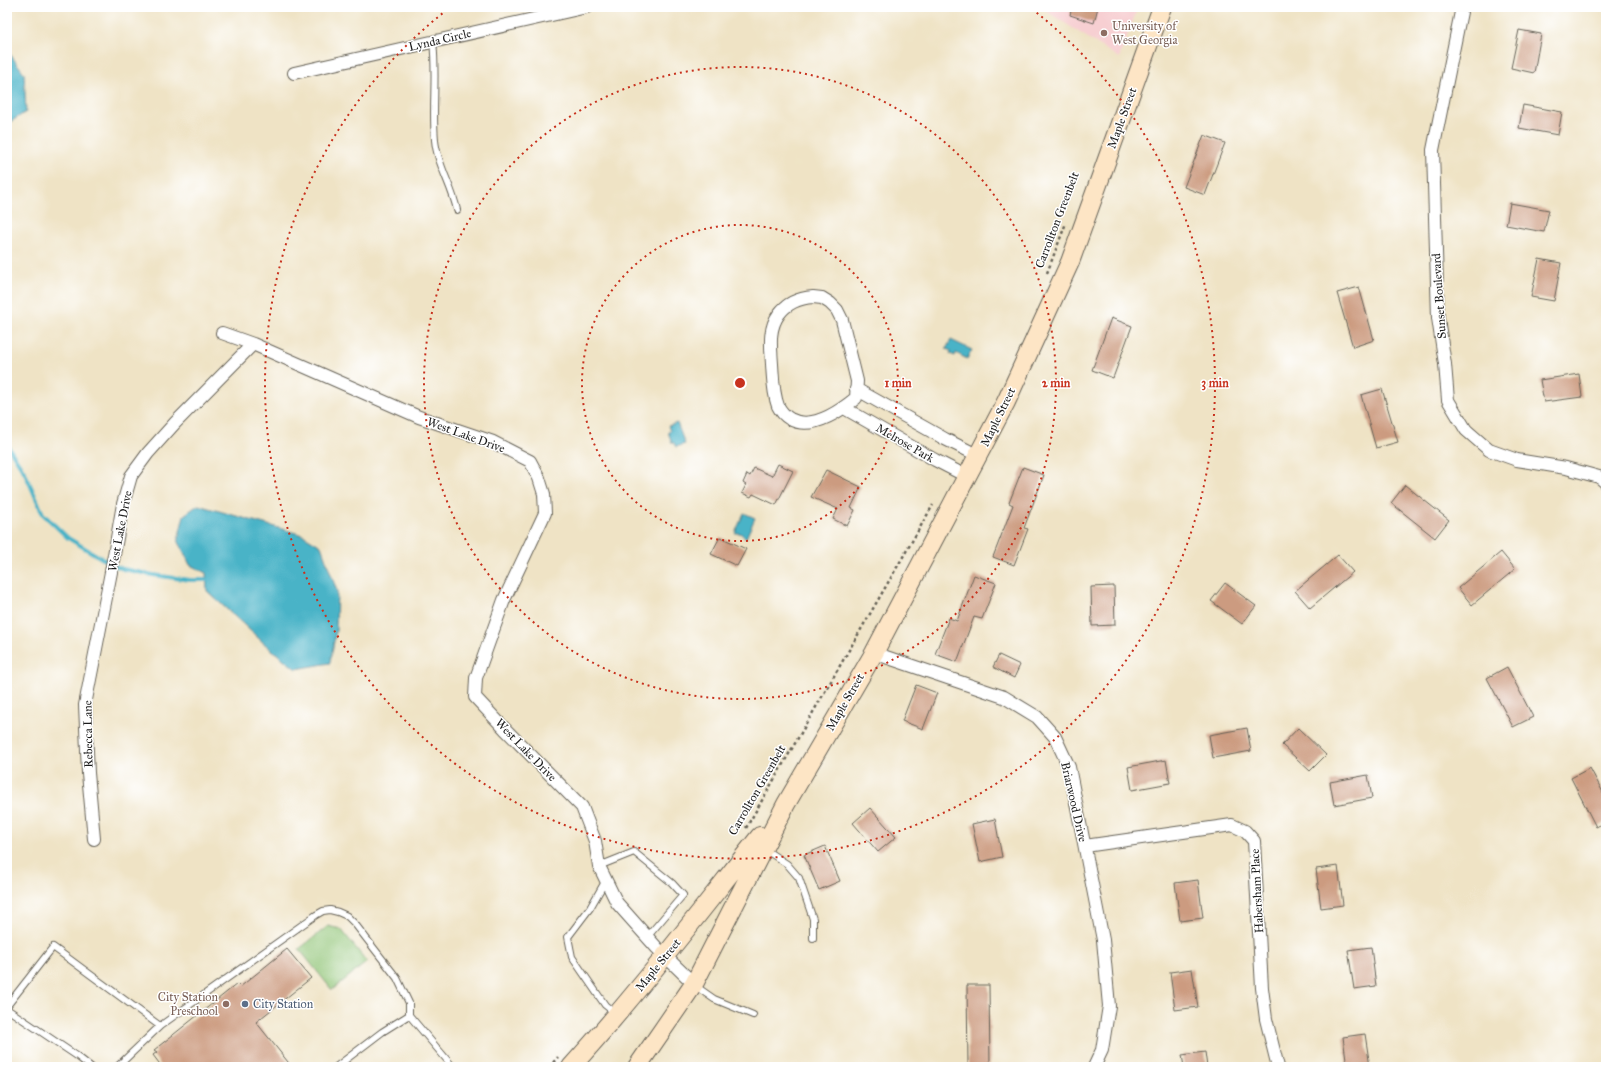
<svg xmlns="http://www.w3.org/2000/svg" width="1613" height="1074" font-family="'IM FELL Great Primer',serif">
	<rect width="100%" height="100%" fill="#fff"/>
	<filter id="ink" filterUnits="userSpaceOnUse"><feTurbulence type="fractalNoise" baseFrequency=".025" numOctaves="2"/><feDisplacementMap in="SourceGraphic" scale="8" xChannelSelector="R" yChannelSelector="G"/><feConvolveMatrix kernelMatrix="1 2 1 2 8 2 1 2 1" color-interpolation-filters="sRGB"/></filter>
	<filter id="wash" filterUnits="userSpaceOnUse"><feTurbulence type="fractalNoise" baseFrequency=".012" numOctaves="4" result="noise"/><feDisplacementMap in="SourceGraphic" scale="16" xChannelSelector="R" yChannelSelector="G"/><feGaussianBlur stdDeviation="0.9" result="paint"/><feColorMatrix in="noise" values="0 0 0 0 0 0 0 0 0 0 0 0 0 0 0 0 0 1.4 0 .05"/><feComposite in="paint" operator="in"/></filter>
	<g filter="url(#wash)">
		<rect width="100%" height="100%" fill="#efe3c5"/>
		<path fill="#f7cfd2" d="M1040,7H1138L1119,58Z"/>
		<path fill="#91c577" stroke="#56704a" d="M328,926L341,929L367,962L332,990L299,949Z"/>
		<path fill="#49b3c7" stroke="#326872" d="M7,50L24,73L26,112L7,124Z
			M951,340L972,350L967,359L956,353L955,356L950,354L951,351L946,349Z
			M677,423L685,444L676,447L674,443H672L668,432L670,431L668,426Z
			M198,505L303,535L321,546L337,591L336,631L330,663L296,669L267,646L207,591L206,573L190,565L178,540L184,515Z
			M744,513L755,518L746,538L740,533H735Z"/>
		<g fill="none" stroke-linecap="round" stroke-linejoin="round">
			<path stroke="#49b3c7" stroke-width="4" d="M7,445L25,473L43,514L68,538L113,565L123,569L153,575L190,580H207"/>
		</g>
		<g id="blocks">
			<path fill="#cc9b80" d="M1072,7H1098L1094,23L1070,15Z
				M1519,30L1541,34L1534,73L1511,68Z
				M1523,105L1562,112L1558,135L1519,128Z
				M1204,135L1225,143L1205,195L1184,187Z
				M1510,203L1549,210L1544,232L1506,225Z
				M1539,259L1561,263L1554,301L1531,297Z
				M1359,287L1374,340L1353,347L1337,293Z
				M1111,318L1132,326L1113,378L1092,370Z
				M1579,374L1582,397L1544,402L1540,380Z
				M1382,389L1398,442L1376,448L1361,395Z
				M778,464L793,471L776,505L753,494L751,497L742,493L746,485L743,483L747,474L750,476L754,468L772,476Z
				M1023,467L1044,475L1024,528L1028,529L1014,565L993,557L1013,505L1009,503Z
				M826,470L861,487L851,508L855,510L847,526L833,519L838,509L811,497Z
				M1405,485L1449,520L1435,538L1391,503Z
				M720,537L746,549L737,566L711,554Z
				M1501,552L1515,569L1472,605L1458,588Z
				M1338,555L1353,572L1310,608L1295,591Z
				M974,575L996,583L982,619L974,617L957,662L935,654L949,618L957,621Z
				M1225,583L1256,606L1242,624L1211,601Z
				M1114,586L1115,625L1092,626L1091,587Z
				M999,655L1020,665L1014,678L993,667Z
				M1507,667L1533,717L1513,727L1487,678Z
				M916,685L937,693L923,729L902,721Z
				M1247,728L1251,751L1213,758L1209,735Z
				M1298,728L1326,755L1310,771L1282,745Z
				M1166,760L1170,783L1132,790L1128,767Z
				M1590,768L1606,798V822L1596,827L1571,778Z
				M1368,775L1372,798L1334,805L1330,782Z
				M870,808L896,837L878,852L853,823Z
				M995,819L1002,857L980,862L972,824Z
				M825,846L840,881L819,890L804,855Z
				M1338,866L1343,905L1321,908L1316,869Z
				M1198,880L1203,918L1180,921L1175,883Z
				M1371,947L1376,986L1354,989L1348,950Z
				M287,949L311,978L256,1022L292,1067H162L153,1055L157,1052L154,1050L237,984L240,987Z
				M1192,969L1198,1007L1175,1010L1170,972Z
				M967,985H989L990,1067H968Z
				M1365,1034L1370,1067H1347L1343,1037Z
				M1205,1052L1207,1067H1184L1182,1055Z"/>
		</g>
	</g>
	<g filter="url(#ink)">
		<use href="#blocks" fill-opacity="0" stroke="#666257" stroke-width="1"/>
		<g fill="none" stroke-linecap="round" stroke-linejoin="round">
			<g stroke="#666257" stroke-width="8">
				<path id="service" d="M433,42C437,74 432,107 435,140C437,164 452,186 457,210
					M764,849L787,864L799,878L813,919V938
					M599,866L634,852L672,883L683,895L648,936
					M606,880L590,908L568,937L572,957L605,1005L615,1013
					M694,985L714,999L753,1015
					M7,1006L53,947L160,1026L316,915L323,911L330,910L338,912L347,916L355,924L397,978L409,1003V1015L453,1067
					M7,1009L77,1056L91,1067
					M117,1067L160,1026
					M336,1067L382,1032L409,1015"/>
			</g>
			<g stroke="#666257" stroke-width="14">
				<path id="minor" d="M1462,7L1433,150L1438,318L1445,364L1448,400L1466,430L1489,450L1517,460L1566,468L1599,477L1606,483
					M294,73L587,7
					M813,297L822,298L830,303L837,310L842,320L857,381L856,398C839,412 812,431 790,419C785,416 781,412 778,406C773,393 773,378 772,364C771,347 768,329 779,314C787,303 800,298 813,297Z
					M222,333L253,344
					M856,389L945,439L979,456
					M844,408L935,460L968,477
					M874,653L1004,697L1037,717L1055,737L1069,767L1103,940L1109,1006L1102,1050L1094,1067
					M94,839L88,773L85,705L111,572L123,504L131,476L148,453L175,423L253,344L419,417L493,442L530,461L539,478L544,494L545,513L504,600L476,678L475,697L505,729L582,807L595,841L599,866L617,903L657,948L694,984
					M1085,846L1232,825L1245,831L1254,841L1262,988L1266,1019L1278,1067"/>
			</g>
			<g stroke="#666257" stroke-width="20">
				<path id="secondary" d="M571,1067C638,993 698,914 760,836
					M637,1067L694,984L786,804L874,653L1006,402L1070,262L1162,7"/>
			</g>
			<path stroke="#666257" stroke-width="2.5" stroke-dasharray="3 3" stroke-linecap="butt" d="M1047,273L1066,223
				M746,828L933,505
				M549,1067L558,1057"/>
			<use href="#service" stroke="#fff" stroke-width="6"/>
			<use href="#minor" stroke="#fff" stroke-width="12"/>
			<use href="#secondary" stroke="#fde5c5" stroke-width="18"/>
		</g>
	</g>
	<g fill="none" stroke="#c8321e" stroke-width="2" stroke-dasharray="2 4">
		<circle cx="740" cy="383" r="158"/>
		<circle cx="740" cy="383" r="316"/>
		<path d="M1032 9A475 475 0 1 1 448 9"/>
	</g>
	<g fill="#8d6e63" stroke="#fff" stroke-width="1.5">
		<circle cx="1104" cy="33" r="4"/>
		<circle cx="226" cy="1004" r="4"/>
	</g>
	<circle fill="#5c6f8a" stroke="#fff" stroke-width="1.5" cx="245" cy="1004" r="4"/>
	<g text-anchor="middle" dominant-baseline="central" stroke-width="3" stroke-linejoin="round" paint-order="stroke">
		<g font-size="12" fill="#785e54" stroke="#fff" text-anchor="start">
			<text x="1112" y="26">University of<tspan x="1112" dy="14">West Georgia</tspan></text>
			<text x="218" y="997" text-anchor="end">City Station<tspan x="218" dy="14">Preschool</tspan></text>
		</g>
		<g font-size="12" fill="#1c1c1c" stroke="#fff">
			<text transform="translate(440 40) rotate(-13)">Lynda Circle</text>
			<text transform="translate(1122 118) rotate(-70)">Maple Street</text>
			<text transform="translate(1057 220) rotate(-69)">Carrollton Greenbelt</text>
			<text transform="translate(1439 296) rotate(-94)">Sunset Boulevard</text>
			<text transform="translate(998 417) rotate(-64)">Maple Street</text>
			<text transform="translate(466 435) rotate(20)">West Lake Drive</text>
			<text transform="translate(905 443) rotate(30)">Melrose Park</text>
			<text transform="translate(120 531) rotate(-79)">West Lake Drive</text>
			<text transform="translate(845 702) rotate(-60)">Maple Street</text>
			<text transform="translate(88 734) rotate(-91)">Rebecca Lane</text>
			<text transform="translate(526 750) rotate(46)">West Lake Drive</text>
			<text transform="translate(757 790) rotate(-60)">Carrollton Greenbelt</text>
			<text transform="translate(1074 802) rotate(77)">Briarwood Drive</text>
			<text transform="translate(1257 891) rotate(-93)">Habersham Place</text>
			<text transform="translate(658 965) rotate(-51)">Maple Street</text>
		</g>
		<g font-size="12" fill="#4e5e75" stroke="#fff" text-anchor="start">
			<text x="253" y="1004">City Station</text>
		</g>
	</g>
	<circle cx="740" cy="383" r="6" fill="#c8321e" stroke="#fff" stroke-width="2"/>
	<g font-size="12" text-anchor="middle" font-weight="bold" fill="#c8321e" stroke="#fff" stroke-width="3" stroke-linejoin="round" paint-order="stroke">
		<text x="898" y="387">1 min</text>
		<text x="1056" y="387">2 min</text>
		<text x="1215" y="387">3 min</text>
	</g>
	<rect width="1613" height="1074" fill="none" stroke="#fff" stroke-width="24"/>
</svg>
